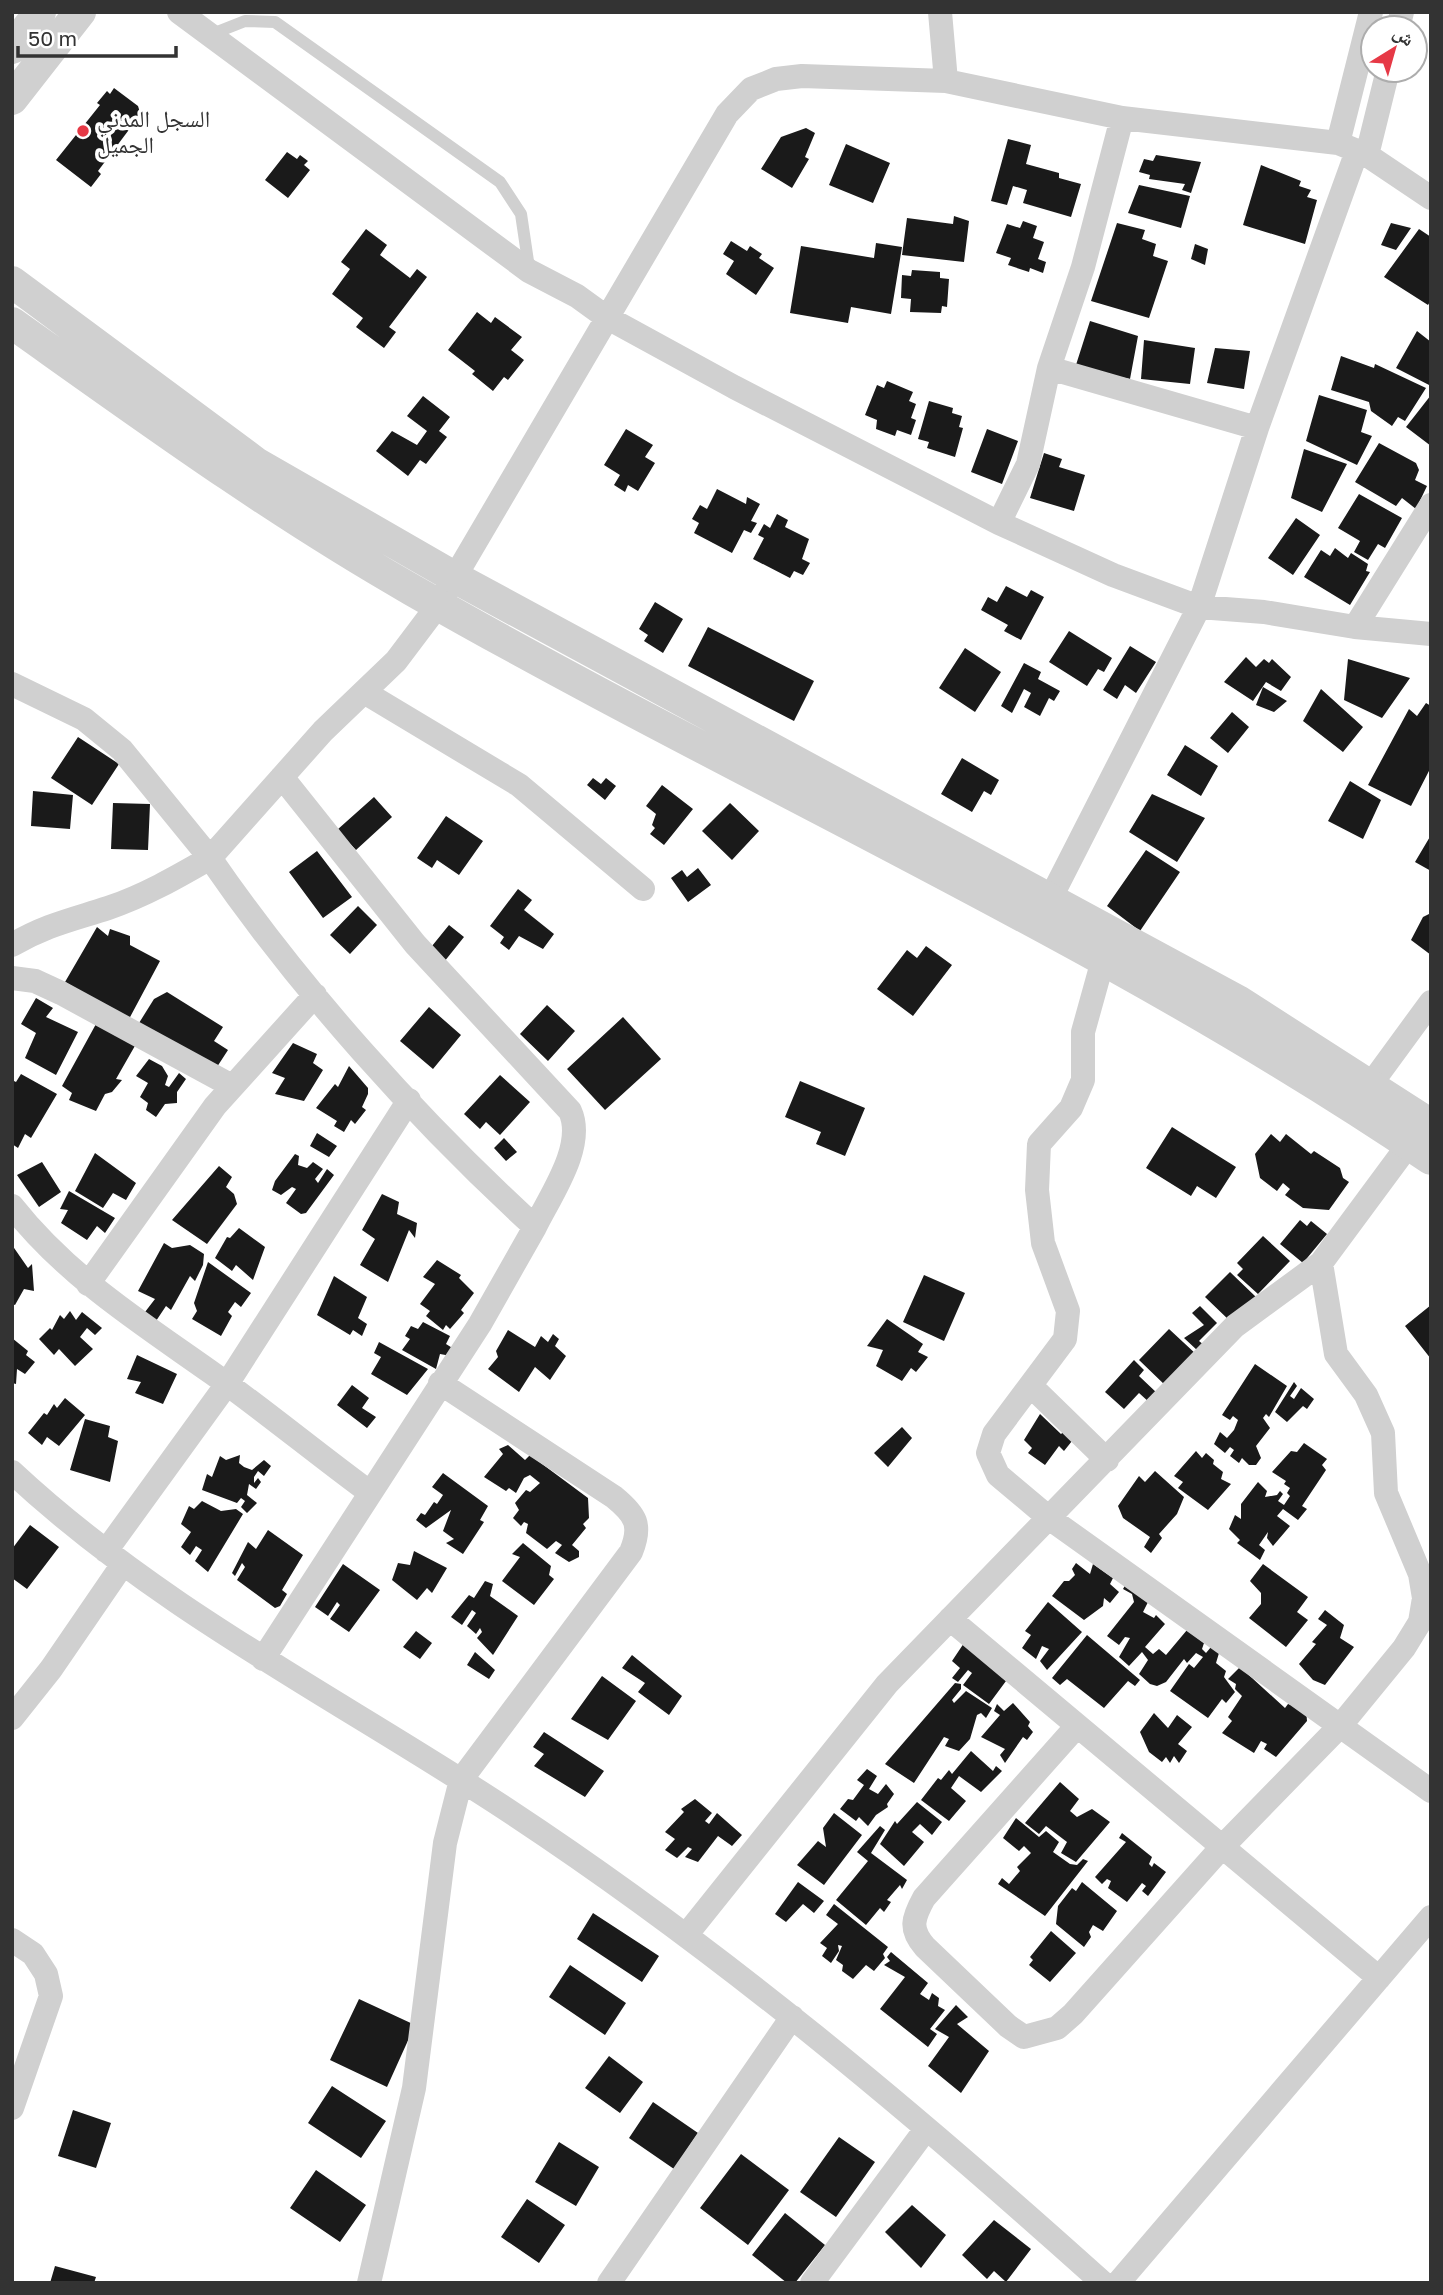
<svg xmlns="http://www.w3.org/2000/svg" width="1443" height="2295" font-family="'Golos Text','Noto Naskh Arabic',sans-serif">
	<rect width="100%" height="100%" fill="#fff"/>
	<path fill="#1a1a1a" d="M114,88L138,106L142,119L134,130L131,127L98,171L101,174L91,187L56,160L100,105L97,103L107,91L110,94Z
		M806,128L815,133L805,157L809,159L792,188L761,169L781,137Z
		M1008,139L1031,145L1026,164L1059,173V178L1081,184L1071,217L1023,203L1027,190L1013,186L1007,205L991,201Z
		M846,144L890,163L873,203L829,185Z
		M287,152L297,159L300,155L308,161L304,165L310,170L288,198L265,180Z
		M1156,155L1201,162L1191,193L1182,190L1185,184L1149,179L1150,175L1139,172L1144,159L1153,161Z
		M1261,165L1301,181L1299,186L1311,190L1307,197L1317,200L1305,244L1243,225Z
		M1139,185L1190,196L1181,228L1128,213Z
		M954,216L969,221L964,262L902,255L907,218L953,224Z
		M1023,221L1037,226L1033,238L1044,242L1038,259L1046,262L1043,273L1030,268L1029,272L1008,265L1011,258L996,253L1007,224L1020,228Z
		M1117,223L1145,230L1142,239L1156,244L1153,256L1168,261L1149,318L1091,301Z
		M1391,223L1411,228L1396,250L1381,245Z
		M366,229L387,245L380,255L410,278L417,269L427,277L389,327L396,332L384,348L356,327L363,318L332,294L350,269L341,262Z
		M1419,229L1431,237V300L1428,305L1384,277Z
		M731,241L747,251L750,246L762,254L759,258L774,268L756,295L726,274L734,261L723,254Z
		M876,243L902,247L891,314L851,307L848,323L790,313L801,246L874,258Z
		M1195,244L1208,249L1205,265L1191,259Z
		M912,270L940,272V278L949,279L947,307L942,306L941,313L910,312L911,299L901,298L902,275L911,276Z
		M477,312L491,323L495,317L522,337L511,350L524,360L508,380L504,377L493,391L472,374L475,371L448,350Z
		M1090,321L1138,336L1130,379L1075,368Z
		M1417,331L1431,342V386L1396,368Z
		M1144,340L1195,348L1190,384L1141,379Z
		M1215,348L1250,351L1244,389L1207,383Z
		M1341,356L1374,368L1375,364L1426,388L1405,421L1398,417L1392,426L1371,411L1369,402L1331,390Z
		M887,381L913,392L909,401L916,404L911,418L916,420L911,435L897,430L895,436L876,429L877,420L865,415L877,385L884,388Z
		M1319,395L1367,410L1361,432L1372,436L1357,465L1306,441Z
		M1431,395V446L1406,427Z
		M423,396L450,417L439,431L447,437L426,464L420,460L408,476L376,451L392,431L417,445L427,431L407,416Z
		M929,401L953,408L952,413L962,416L959,427L963,428L955,457L927,448L929,442L918,439Z
		M626,429L653,445L645,457L655,463L638,491L628,485L625,492L614,485L620,475L604,465Z
		M987,429L1018,441L1002,484L971,472Z
		M1379,443L1416,463L1419,470L1415,480L1427,486L1416,509L1402,498L1396,506L1355,482Z
		M1304,449L1347,464L1322,512L1291,498Z
		M1044,453L1062,459L1059,467L1085,475L1074,511L1030,498Z
		M717,489L746,504L747,497L760,504L751,521L757,523L751,533L744,530L732,553L694,533L699,523L692,519L700,505L707,509Z
		M1359,494L1402,518L1385,548L1378,544L1368,560L1354,552L1360,541L1338,528Z
		M777,514L788,520L785,527L809,539L802,559L810,563L803,575L794,571L790,578L753,559L764,538L758,535L764,524L770,528Z
		M1296,518L1320,535L1293,575L1268,558Z
		M1335,548L1348,558L1351,553L1368,564L1366,571L1370,572L1350,605L1304,577L1321,550L1330,556Z
		M1006,586L1027,597L1031,590L1044,597L1021,640L1004,631L1008,625L981,610L988,597L997,602Z
		M655,602L683,619L663,653L644,641L648,635L639,629Z
		M708,627L814,681L794,721L688,666Z
		M1069,631L1112,658L1104,672L1098,669L1087,686L1049,662Z
		M1130,646L1156,662L1136,693L1125,685L1117,699L1103,690Z
		M965,648L1001,672L975,712L939,688Z
		M1246,657L1256,667L1264,659L1269,663L1272,659L1291,677L1281,691L1266,682L1253,701L1224,682Z
		M1348,659L1410,678L1382,718L1344,700Z
		M1024,663L1041,672L1038,679L1060,691L1054,701L1049,698L1040,716L1024,707L1031,693L1024,689L1012,713L1001,706Z
		M1263,687L1287,701L1274,712L1256,705Z
		M1321,689L1363,727L1343,752L1303,721Z
		M1426,703L1431,706V767L1411,806L1368,785L1409,709L1417,716Z
		M1232,712L1249,727L1228,753L1210,738Z
		M78,737L119,764L92,805L51,778Z
		M1185,745L1218,766L1201,796L1167,775Z
		M962,758L999,780L991,795L984,791L972,812L941,794Z
		M593,778L601,784L606,778L616,786L605,800L587,785Z
		M1350,781L1381,800L1363,839L1328,821Z
		M662,785L693,809L664,845L650,834L655,828L652,825L656,814L646,806Z
		M33,791L73,795L70,829L31,826Z
		M1152,794L1205,818L1177,862L1129,832Z
		M374,797L392,817L356,850L337,830Z
		M113,803L150,804L148,850L111,849Z
		M730,803L759,831L732,860L702,831Z
		M446,816L483,841L459,875L437,860L432,868L417,858Z
		M1431,835V871L1415,862Z
		M1146,850L1180,872L1140,931L1107,906Z
		M317,851L352,897L323,918L289,872Z
		M698,868L711,885L688,902L671,878L682,870L687,877Z
		M518,889L532,900L524,910L554,934L543,949L519,936L509,950L500,943L504,937L490,926Z
		M358,906L377,925L350,954L330,935Z
		M1431,913V955L1411,940L1423,917Z
		M449,925L464,937L444,962L432,946Z
		M97,927L108,936L110,929L130,936V945L160,961L129,1019L65,982Z
		M926,946L952,965L913,1016L877,989L907,950L917,958Z
		M167,992L223,1027L214,1041L228,1050L215,1070L139,1023L154,999Z
		M36,998L53,1008L46,1017L78,1032L56,1075L25,1058L36,1033L21,1024Z
		M547,1005L575,1031L548,1061L520,1034Z
		M429,1007L461,1035L433,1069L400,1041Z
		M623,1017L661,1059L605,1110L567,1069Z
		M96,1024L136,1044L116,1079L122,1080L112,1092L105,1094L96,1111L69,1100L72,1093L62,1086Z
		M293,1043L317,1054L313,1063L323,1070L304,1101L275,1094L285,1078L272,1073Z
		M149,1059L162,1066L168,1076L165,1085L169,1087L179,1073L186,1079L177,1092V1103L165,1104L156,1117L146,1110L148,1103L140,1097L148,1083L136,1076Z
		M349,1066L368,1088V1094L362,1107L366,1110L355,1124L351,1120L344,1132L334,1126L337,1121L316,1108L335,1084L338,1087Z
		M21,1074L57,1094L31,1138L25,1134L18,1148L12,1144V1080L16,1082Z
		M500,1075L530,1102L500,1135L486,1122L480,1129L464,1114Z
		M800,1081L865,1108L845,1156L816,1144L821,1132L785,1117Z
		M1172,1127L1236,1167L1216,1198L1197,1186L1191,1196L1146,1168Z
		M317,1133L337,1146L329,1157L310,1146Z
		M1271,1134L1280,1142L1286,1134L1311,1154L1314,1151L1340,1168L1343,1178L1349,1182L1329,1210L1303,1208L1285,1195L1290,1189L1283,1183L1277,1191L1260,1178L1255,1154Z
		M504,1138L517,1152L506,1161L494,1148Z
		M95,1153L136,1183L126,1200L113,1193L103,1208L75,1191Z
		M295,1154L299,1156L298,1165L307,1168L313,1162L323,1169L315,1179L318,1183L327,1169L334,1175L306,1213L301,1214L286,1203L296,1189L292,1187L281,1195L272,1190L275,1181Z
		M42,1162L61,1192L39,1207L17,1175Z
		M219,1166L232,1177L226,1187L234,1194L237,1204L207,1244L172,1220Z
		M69,1191L115,1218L105,1233L97,1226L87,1240L61,1223L68,1210L60,1209Z
		M382,1194L399,1202L397,1214L417,1223L415,1238L409,1230L388,1282L360,1265L375,1239L362,1230Z
		M1300,1220L1307,1226L1311,1221L1327,1234L1303,1263L1280,1244Z
		M239,1228L265,1247L253,1280L236,1265L232,1271L215,1258L227,1237L230,1238Z
		M1263,1236L1290,1261L1258,1294L1237,1275L1243,1269L1237,1263Z
		M164,1243L172,1248L190,1245L204,1254L203,1265L195,1281L190,1276L171,1310L166,1306L156,1321L145,1312L155,1299L138,1291Z
		M12,1245L28,1268L32,1264L34,1291L24,1289L15,1305L12,1304Z
		M437,1260L461,1275L459,1278L474,1293L461,1310L464,1313L450,1329L446,1325L443,1330L426,1316L430,1311L420,1304L435,1284L423,1277Z
		M208,1262L251,1293L241,1307L235,1302L228,1312L232,1316L221,1336L192,1319L197,1311L194,1303Z
		M1230,1272L1256,1297L1231,1322L1205,1297Z
		M924,1275L965,1293L944,1341L903,1322Z
		M334,1276L367,1297L358,1318L367,1324L362,1336L353,1330L350,1335L317,1315Z
		M1431,1305V1359L1405,1326Z
		M1200,1306L1217,1323L1199,1341L1204,1345L1198,1351L1184,1338L1204,1325L1192,1313Z
		M70,1311L76,1320L82,1312L102,1328L95,1335L87,1328L80,1337L93,1349L75,1366L59,1349L54,1355L39,1339L50,1328L52,1330L60,1315L64,1319Z
		M887,1319L923,1344L918,1352L928,1357L916,1372L911,1368L902,1381L876,1366L883,1350L867,1346Z
		M423,1322L450,1336L446,1344L454,1349L451,1356L440,1354L436,1369L402,1350L410,1339L405,1336L411,1326L418,1329Z
		M1169,1329L1197,1355L1167,1387L1139,1360Z
		M508,1330L535,1347L541,1336L548,1342L553,1334L559,1339L555,1346L566,1356L550,1380L535,1367L519,1392L488,1369L498,1357L496,1351Z
		M12,1338L28,1351L26,1355L35,1362L25,1374L17,1369L16,1384L12,1383Z
		M379,1342L428,1369L407,1395L371,1374L381,1357L374,1353Z
		M137,1355L177,1374L163,1404L135,1393L141,1382L127,1379Z
		M1134,1360L1144,1370L1139,1376L1158,1394L1150,1403L1139,1393L1124,1409L1105,1392Z
		M1255,1364L1287,1386L1269,1417L1266,1414L1263,1418L1270,1428L1256,1446L1261,1458L1256,1465H1249L1242,1458L1239,1463L1230,1456L1234,1450L1230,1447L1225,1453L1214,1444L1220,1432L1227,1438L1234,1430L1238,1420L1233,1416L1230,1420L1222,1415Z
		M1294,1382L1297,1386L1290,1396L1294,1399L1301,1388L1314,1399L1307,1409L1303,1406L1287,1422L1275,1412Z
		M352,1385L369,1398L362,1408L376,1417L367,1428L337,1405Z
		M65,1398L85,1415L59,1446L47,1437L42,1445L28,1433L44,1413L47,1415L54,1404L57,1408Z
		M1040,1414L1061,1434L1068,1428L1076,1436L1064,1451L1059,1446L1045,1465L1028,1453L1032,1448L1024,1440Z
		M85,1419L110,1426L108,1437L118,1441L110,1482L70,1470Z
		M902,1427L912,1438L888,1467L874,1453Z
		M1304,1443L1327,1459L1322,1465L1326,1470L1302,1506L1307,1509L1298,1520L1283,1509L1277,1516L1290,1526L1273,1546L1267,1538L1268,1532L1259,1545L1265,1550L1260,1560L1237,1543L1240,1540L1229,1529L1235,1515L1241,1519V1504L1258,1482L1267,1491L1265,1497L1277,1495L1280,1491L1283,1494L1278,1501L1284,1505L1290,1496L1287,1493L1290,1488L1284,1484L1286,1481L1272,1472L1291,1451L1297,1452Z
		M508,1445L525,1460L530,1455L588,1498L589,1518L583,1524L586,1528L572,1545L579,1551V1557L569,1562L555,1553L562,1545L556,1541L547,1549L526,1533L528,1524L524,1522L521,1526L513,1518L519,1510L515,1503L526,1490L530,1492L540,1483L530,1475L524,1478L516,1493L509,1488L506,1491L484,1477L503,1454L499,1449Z
		M1196,1451L1202,1458L1206,1453L1214,1460L1213,1464L1223,1472L1221,1479L1231,1484L1208,1510L1178,1488L1183,1482L1174,1476Z
		M240,1455L239,1463L244,1467L252,1470L264,1460L271,1466L264,1476L258,1471L254,1477V1483L258,1478L261,1482L256,1489L249,1484L247,1495L257,1503L247,1513L241,1507L245,1501L241,1498L237,1503L202,1490L207,1474L212,1477L220,1456L226,1460Z
		M1155,1471L1184,1497L1177,1514L1159,1534L1162,1538L1151,1553L1144,1547L1150,1537L1123,1518L1118,1506L1139,1476L1145,1482Z
		M443,1473L488,1506L480,1520L484,1522L463,1554L446,1543L454,1539L443,1531L451,1510L426,1528L416,1520L421,1513L425,1515L434,1502L437,1504L443,1495L432,1487Z
		M202,1501L221,1511L236,1509L243,1514L208,1572L195,1561L202,1550L196,1546L190,1555L181,1547L191,1532L181,1524L189,1506L194,1509Z
		M30,1525L59,1547L27,1589L12,1578V1549Z
		M268,1530L303,1555L282,1590L287,1594L280,1606L275,1608L237,1580L245,1567L242,1563L235,1576L232,1573L248,1542L256,1549Z
		M523,1543L551,1566L549,1575L554,1579L534,1605L502,1581L520,1557L512,1554Z
		M414,1551L447,1568L432,1593L427,1588L417,1600L392,1580L398,1563L410,1565Z
		M1076,1563L1090,1574L1093,1564L1113,1578L1110,1584L1119,1592L1110,1603L1104,1598L1103,1606L1084,1620L1052,1596L1064,1581H1069L1075,1575L1072,1569Z
		M343,1564L380,1590L349,1632L330,1619L340,1605L337,1602L328,1616L315,1607Z
		M1263,1564L1308,1597L1297,1612L1308,1620L1286,1647L1249,1618L1261,1604V1593L1250,1581Z
		M485,1581L493,1584L490,1596L518,1616L493,1655L477,1638L482,1632L480,1628L476,1634L467,1626L476,1613L472,1610L462,1625L451,1617L469,1595L474,1598Z
		M1127,1582L1149,1600L1143,1612L1154,1618L1156,1615L1165,1624L1145,1647L1153,1654L1159,1649L1166,1655L1187,1630L1204,1643L1202,1649L1206,1653L1211,1647L1219,1653L1216,1663L1226,1671L1224,1677L1235,1692L1226,1703L1222,1699L1208,1718L1170,1691L1189,1664L1194,1668L1203,1657L1196,1653L1187,1663L1184,1659L1166,1682L1157,1686L1150,1684L1139,1674L1148,1660L1142,1652L1129,1666L1119,1657L1130,1638L1125,1637L1119,1645L1107,1636L1134,1602L1132,1594L1123,1589Z
		M1048,1602L1082,1632L1047,1670L1040,1661L1049,1649L1042,1646L1036,1659L1022,1648L1031,1635L1025,1631Z
		M1325,1610L1344,1625L1340,1638L1354,1647L1325,1685L1313,1680L1299,1664L1316,1644L1312,1642L1327,1625L1318,1619Z
		M416,1631L432,1643L420,1659L403,1647Z
		M1087,1635L1140,1680L1135,1686L1128,1681L1104,1708L1067,1679L1060,1685L1052,1678Z
		M964,1643L1006,1681L989,1704L963,1685L972,1673L968,1670L958,1682L952,1678L960,1668L952,1661Z
		M475,1652L495,1670L489,1679L467,1665Z
		M632,1655L682,1696L669,1715L638,1692L645,1683L622,1668Z
		M1240,1667L1285,1708L1288,1704L1306,1709L1307,1721L1276,1757L1264,1749L1267,1744L1261,1741L1254,1753L1222,1733L1232,1721L1228,1717L1242,1696L1235,1689L1236,1684L1228,1679Z
		M602,1676L636,1701L608,1740L571,1719Z
		M955,1683L961,1684V1689L952,1700L954,1703L966,1691L992,1708L986,1718L981,1713L977,1715L970,1739L959,1751L945,1746L949,1739L944,1737L914,1783L885,1764Z
		M1013,1703L1030,1722L1028,1726L1033,1732L1027,1740L1023,1737L1005,1763L1000,1755L1005,1749L981,1737L1000,1715L994,1711L997,1704L1004,1711Z
		M1154,1713L1168,1728L1177,1715L1192,1727L1178,1744L1187,1751L1179,1763L1174,1756L1170,1763L1166,1757L1162,1762L1149,1752L1140,1732Z
		M544,1732L604,1771L585,1797L534,1766L544,1754L533,1747Z
		M971,1751L993,1771L996,1766L1002,1771L981,1792L959,1776L951,1788L966,1801L949,1821L921,1800L938,1778L941,1780L949,1770L952,1774Z
		M867,1769L877,1776L869,1789L878,1794L886,1784L894,1794L887,1804L888,1807L876,1815L868,1826L859,1817L856,1821L840,1809L848,1799L853,1800L864,1785L857,1780Z
		M1060,1782L1079,1799L1070,1811L1077,1817L1092,1809L1110,1822L1076,1862L1061,1853L1067,1842L1046,1826L1039,1834L1025,1823Z
		M695,1799L712,1813L705,1821L709,1824L717,1813L742,1835L732,1846L718,1836L698,1862L685,1857L692,1849L688,1847L677,1858L665,1850L675,1839L665,1832L684,1812L681,1809Z
		M917,1802L942,1822L932,1835L920,1824L912,1832L924,1842L904,1866L880,1844L895,1821L897,1824Z
		M834,1813L862,1835L824,1885L797,1865L818,1841L826,1847L823,1828Z
		M1016,1818L1039,1837L1046,1831L1059,1842L1053,1852L1070,1864L1077,1865L1083,1859L1088,1861L1045,1916L998,1884L1002,1878L1009,1884L1020,1871L1017,1867L1031,1853L1024,1846L1019,1851L1003,1838Z
		M880,1826L885,1830L871,1853L907,1880L902,1889L900,1885L887,1900L891,1902L884,1912L880,1908L866,1925L836,1900L868,1861L857,1852Z
		M1122,1833L1152,1857L1149,1864L1152,1867L1154,1863L1166,1872L1148,1896L1142,1891L1146,1886L1142,1883L1127,1902L1108,1888L1111,1881L1107,1879L1102,1884L1095,1877L1126,1842L1119,1838Z
		M798,1882L824,1901L814,1913L803,1904L786,1922L775,1914Z
		M1082,1882L1117,1911L1103,1931L1093,1925L1089,1932L1091,1937L1084,1947L1056,1924L1058,1906L1072,1888L1076,1891Z
		M834,1904L888,1947L883,1954L885,1958L874,1971L866,1965L853,1979L842,1971L843,1965L836,1960L842,1946L838,1945L839,1951L831,1963L822,1956L827,1948L820,1943L838,1924L826,1915Z
		M593,1913L659,1956L642,1982L577,1939Z
		M1051,1931L1076,1953L1050,1982L1029,1965L1033,1960L1030,1957Z
		M891,1952L928,1983L920,1994L929,2000L932,1993L939,1998L938,2006L945,2010L930,2029L937,2034L928,2047L880,2009L905,1977L884,1965L890,1961L887,1957Z
		M570,1965L626,2003L605,2035L549,1997Z
		M359,1999L415,2025L387,2087L330,2060Z
		M956,2005L968,2017L957,2024L989,2051L961,2093L928,2066L949,2037L935,2029Z
		M609,2056L643,2082L620,2113L585,2088Z
		M332,2086L386,2121L361,2158L308,2123Z
		M653,2102L698,2133L674,2169L629,2138Z
		M73,2110L111,2123L96,2168L58,2156Z
		M839,2137L875,2162L836,2217L800,2192Z
		M559,2142L599,2167L576,2206L535,2182Z
		M741,2154L789,2190L748,2245L700,2208Z
		M316,2170L366,2205L340,2242L290,2208Z
		M527,2199L565,2225L539,2263L501,2237Z
		M912,2205L946,2235L921,2268L885,2232Z
		M785,2213L825,2245L795,2283H787L752,2255Z
		M994,2220L1031,2249L1006,2282L994,2271L987,2279L962,2255Z
		M55,2266L96,2277L94,2283H50Z"/>
	<g fill="none" stroke-linecap="round" stroke-linejoin="round">
		<path stroke="#d0d0d0" stroke-width="12" d="M207,36L245,21L275,22L500,182L521,214L529,268"/>
		<path stroke="#d0d0d0" stroke-width="24" d="M179,12L529,271L577,296L606,317L734,387L999,523L1113,575L1199,607L1264,612L1355,627L1431,634
			M940,12L946,81
			M1398,28L1402,12
			M1338,143L1371,12
			M1367,155L1388,70
			M1049,368L1257,428
			M999,523L1028,464L1049,368L1083,267L1122,118
			M1355,627L1431,505
			M12,684L84,719L122,750L210,858C177,877 144,896 108,908C71,920 46,925 12,945
			M364,692L519,785L643,889
			M282,777L415,944L570,1111C586,1146 550,1196 535,1227
			M1042,915L1199,607L1257,428L1357,151
			M1103,960L1083,1032V1080L1071,1108L1039,1144L1037,1190L1043,1243L1068,1311L1065,1339L994,1434L988,1453L998,1475L1049,1518L1431,1791
			M12,978L35,981L61,993L232,1086
			M1371,1084L1431,1002
			M12,1206C67,1276 140,1322 212,1373C265,1411 316,1453 369,1492
			M88,1284L215,1106L315,995
			M1031,1386L1107,1460
			M12,1472C160,1610 341,1700 509,1811C720,1950 914,2113 1103,2283
			M106,1551L227,1384L409,1100
			M950,1619L1379,1978
			M263,1659L480,1324L535,1227C418,1120 300,989 210,858L323,731L396,661L439,604L727,114L751,89L776,79L802,76L946,81L1122,118L1338,143L1367,155L1431,198
			M12,1718L51,1669L123,1564
			M1077,1726L924,1898C913,1918 909,1929 925,1947L1008,2026L1024,2037L1057,2028L1073,2014L1222,1847L1341,1725L1404,1648L1420,1622L1424,1598L1420,1574L1386,1493L1383,1433L1366,1395L1336,1354L1321,1263
			M687,1934L887,1684L1235,1326L1321,1263L1409,1144
			M12,1940L33,1954L46,1974L51,1996L12,2108
			M369,2283L414,2088L445,1843L461,1780L631,1552C642,1525 636,1515 614,1497L440,1383
			M609,2283L792,2017
			M812,2283L926,2129
			M1118,2283L1431,1917"/>
		<path stroke="#d0d0d0" stroke-width="32" d="M12,48L40,12
			M12,99L80,12
			M12,282L256,463L456,578L1238,1001L1431,1125
			M12,323C143,416 272,510 412,590C749,783 1108,940 1431,1159"/>
	</g>
	<circle fill="#e63946" stroke="#fff" stroke-width="2.5" cx="83" cy="131" r="7"/>
	<g text-anchor="middle" dominant-baseline="central" stroke-width="7" stroke-linejoin="round" paint-order="stroke">
		<g font-size="23" fill="#333" stroke="#fff" text-anchor="start">
			<text x="97" y="118">السجل المدني<tspan x="97" dy="26">الجميل</tspan></text>
		</g>
	</g>
	<rect width="1443" height="2295" fill="none" stroke="#333333" stroke-width="28"/>
	<g transform="translate(1394 49) rotate(37)"><circle r="33" fill="#ffffff" stroke="#adadad" stroke-width="2"/>
	<path d="M0-5L12 26L0 18L-12 26Z" fill="#e63946"/>
	<text y="-10" font-size="19" font-weight="bold" text-anchor="middle" fill="#333333">ش</text>
	</g>
	<path d="M18 46v10h158v-10" fill="none" stroke="#333333" stroke-width="3.5"/>
	<text x="28" y="46" font-size="21" fill="#333333" stroke="#ffffff" stroke-width="5" paint-order="stroke">50 m</text>
</svg>
